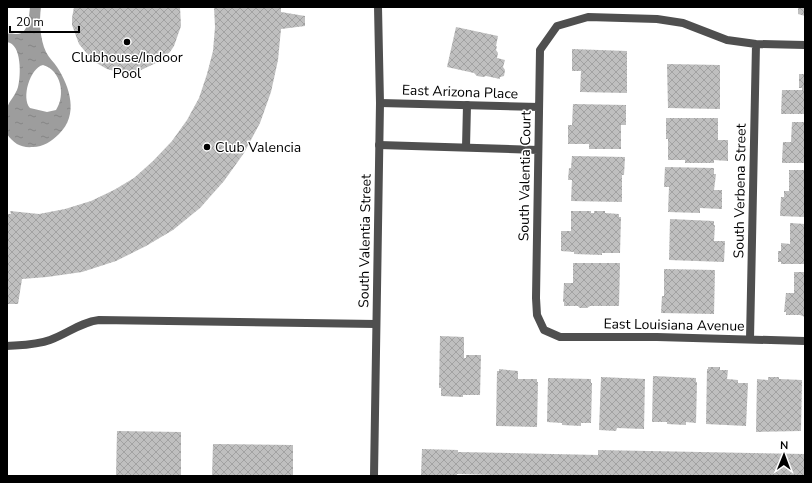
<svg xmlns="http://www.w3.org/2000/svg" width="812" height="483" font-family="'Nunito Sans',sans-serif">
	<defs>
		<pattern id="water-ripples" width="26" height="14" patternUnits="userSpaceOnUse"><rect width="26" height="14" fill="#9d9d9d"/><path d="M2 4q2-2 4 0t4 0M15 11q2-2 4 0t4 0" fill="none" stroke="#858585"/></pattern>
		<pattern id="building-cross-hatch" width="8" height="8" patternUnits="userSpaceOnUse"><rect width="8" height="8" fill="#bfbfbf"/><path d="M0 0l8 8M0 8l8-8" fill="none" stroke="#a2a2a2"/></pattern>
	</defs>
	<rect width="100%" height="100%" fill="#fff"/>
	<path fill="url(#water-ripples)" fill-rule="evenodd" d="M30,7H41C39,21 40,39 46,52C49,58 54,62 57,67C70,87 79,115 59,134C52,141 43,147 33,147C21,148 14,144 7,134C7,126 6,117 7,109C8,102 16,95 18,87C21,76 22,44 7,42V34C11,33 13,34 17,34C29,34 29,16 30,7ZM43,65C61,70 66,95 56,110L47,112L30,108C21,98 30,68 43,65Z"/>
	<path fill="url(#building-cross-hatch)" d="M74,7H180L181,26L174,46L170,52L158,62L139,71L118,72L107,69L93,61L79,44L72,25V18Z
		M214,7H281V12L305,16V26L281,29L278,60L271,92L260,123L244,153L224,181L200,208L173,230L146,246L116,261L82,272L47,277L22,279L18,304H8L7,214H11L10,211L39,214L65,209L91,201L114,190L134,178L153,161L172,141L187,120L199,98L207,74L213,51L215,27Z
		M798,7H805V16L798,14Z
		M456,27L498,36L496,46H497L496,50L498,53L497,58L505,60L503,67L505,70L504,76L500,77V79L486,76L483,77L477,76L474,73L447,67Z
		M572,49L627,51V93L580,92L581,71H572Z
		M667,64L720,65V109L668,108Z
		M799,74H805V114H781L782,90H802V88H799Z
		M573,104L626,105V125H621V149H589V144H568V125H572Z
		M666,118H718V140H728V161L714,160V163H685V160H668V139H666Z
		M792,122H805V163H782V160L783,142H791Z
		M572,156L625,157L624,175H622V202L571,201L572,180H568L569,168H571Z
		M665,167L714,168V174H716L714,190H722V209L700,208V213L668,212L669,187H664Z
		M789,170H805V217L780,216L781,197H784V191H789Z
		M571,211H591V213H594V211H605V213L619,214V217H621L620,253H602V255L574,254V252L561,251V231H571Z
		M670,219L714,221V225H715L714,241H725L724,262L669,260Z
		M790,223L805,224V264H781V262H778V251H781V243L790,244Z
		M573,263H620L619,306H590L587,308H580L578,306H564V302H563L564,283H573Z
		M664,269L715,270L714,314L661,313L662,296H664Z
		M794,272H805V317L800,315H786V312H784L786,293H794Z
		M440,336L464,337V358H466V355H481L480,395H463V397L441,396V388H439Z
		M708,367H720V370H728L727,379L738,380V383H748L746,426L706,424L707,369H708Z
		M499,369L518,371V379H537V382H538L537,427L496,426L497,371H499Z
		M653,376L696,378V382H697L696,423L686,422V425L667,424V422H652Z
		M601,377L645,379L644,429L617,428L616,431L599,430Z
		M768,377H779V379L802,380L801,431L756,432L757,379L768,380Z
		M548,378L591,379V383H592L591,423H581V426L562,425V423L547,422Z
		M117,431L181,432V476H116Z
		M213,444L293,445V476H212Z
		M422,449L458,450V452L598,455V450L805,454V476H534L457,474V476H421Z"/>
	<g fill="none" stroke-linecap="round" stroke-linejoin="round">
		<path stroke="#4f4f4f" stroke-width="8" d="M466,147L467,105
			M7,346C21,345 37,345 50,340C67,334 81,322 99,320L376,324"/>
		<path stroke="#4f4f4f" stroke-width="8" d="M805,45L756,44L727,40L683,23L657,19L588,17L557,26L540,50L536,298L537,315L544,330L560,337H657L805,341
			M380,103L539,107
			M379,145L538,150
			M750,339L756,44"/>
		<path stroke="#4f4f4f" stroke-width="8" d="M374,476L380,103L378,7"/>
	</g>
	<g fill="#000" stroke="#fff" stroke-width="1.5">
		<circle cx="127" cy="42" r="4"/>
		<circle cx="207" cy="147" r="4"/>
	</g>
	<g text-anchor="middle" dominant-baseline="central" stroke-width="3" stroke-linejoin="round" paint-order="stroke">
		<g font-size="14" fill="#000" stroke="#fff">
			<text x="127" y="57">Clubhouse/Indoor<tspan x="127" dy="16">Pool</tspan></text>
			<text x="215" y="147" text-anchor="start">Club Valencia</text>
		</g>
		<g font-size="14" fill="#000" stroke="#fff">
			<text transform="translate(460 92) rotate(2)">East Arizona Place</text>
			<text transform="translate(525 176) rotate(-89)">South Valentia Court</text>
			<text transform="translate(740 191) rotate(-89)">South Verbena Street</text>
			<text transform="translate(365 241) rotate(-89)">South Valentia Street</text>
			<text transform="translate(674 325) rotate(1)">East Louisiana Avenue</text>
		</g>
	</g>
	<rect width="812" height="483" fill="none" stroke="#000000" stroke-width="16"/>
	<g transform="translate(784 455) rotate(1)" stroke="#ffffff" stroke-width="3" paint-order="stroke">
	<path d="M0-3L7 15L0 10L-7 15Z" fill="#000000"/>
	<text y="-6" font-size="11" font-weight="bold" text-anchor="middle" fill="#000000">N</text>
	</g>
	<path d="M10 26v6h69v-6" fill="none" stroke="#000000" stroke-width="2"/>
	<text x="16" y="26" font-size="12" fill="#000000" stroke="#ffffff" stroke-width="3" paint-order="stroke">20 m</text>
</svg>
